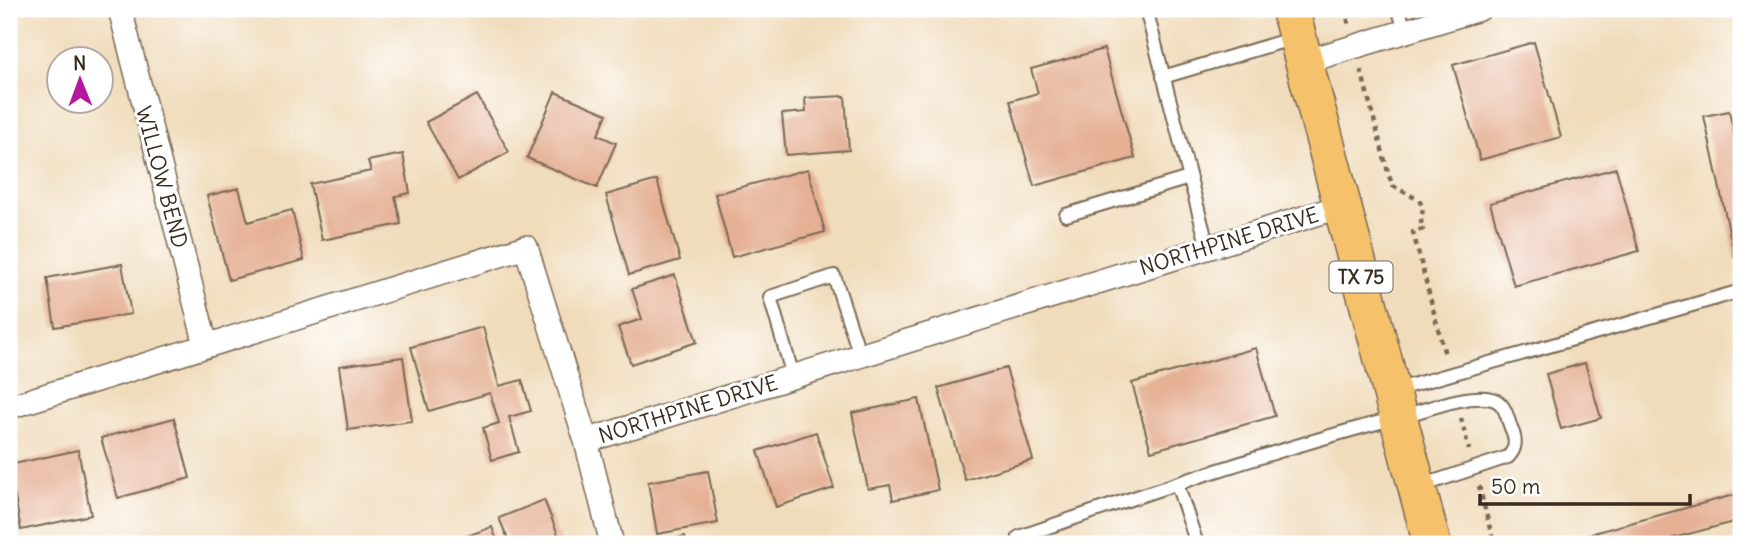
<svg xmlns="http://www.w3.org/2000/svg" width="1750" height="553" font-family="Delius,sans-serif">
	<rect width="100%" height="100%" fill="#fff"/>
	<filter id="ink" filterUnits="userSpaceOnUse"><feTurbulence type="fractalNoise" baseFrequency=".0143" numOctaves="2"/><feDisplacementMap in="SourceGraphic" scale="14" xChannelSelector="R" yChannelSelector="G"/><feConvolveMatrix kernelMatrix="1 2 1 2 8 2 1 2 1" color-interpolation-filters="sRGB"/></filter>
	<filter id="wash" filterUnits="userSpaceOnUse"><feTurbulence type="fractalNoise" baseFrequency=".00686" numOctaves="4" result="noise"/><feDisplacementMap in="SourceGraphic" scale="28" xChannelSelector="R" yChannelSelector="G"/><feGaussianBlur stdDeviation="1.57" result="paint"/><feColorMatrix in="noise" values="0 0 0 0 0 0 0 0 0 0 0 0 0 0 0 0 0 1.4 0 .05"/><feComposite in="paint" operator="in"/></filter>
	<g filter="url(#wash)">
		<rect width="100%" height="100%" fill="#f0dcbb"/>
		<g id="blocks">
			<path fill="#e5b094" d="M563,9H595L596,10L565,17Z
				M1534,42L1561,137L1480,160L1453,65Z
				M1104,49L1135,158L1034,186L1010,101L1038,93L1031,69Z
				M555,92L607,114L598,135L616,143L597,188L527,158Z
				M477,95L509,152L458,180L426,122Z
				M845,96L849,150L786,155L782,114L806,112L805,98Z
				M1729,111L1741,167V257L1735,259L1704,116Z
				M403,154L410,193L395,196L401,224L322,240L310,184L371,171L368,161Z
				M1616,168L1639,251L1514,286L1490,203Z
				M808,169L825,232L732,257L715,194Z
				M657,180L680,260L629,275L606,195Z
				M239,188L248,222L292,210L304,260L229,280L207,196Z
				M122,264L131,314L55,327L47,278Z
				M675,275L697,342L631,364L618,327L642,319L632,289Z
				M483,327L499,386L522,380L531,411L509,417L519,452L492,460L483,428L499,423L490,393L429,411L411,347Z
				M1256,348L1275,416L1151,451L1132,383Z
				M403,357L412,421L348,430L339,366Z
				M1585,363L1601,418L1561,429L1546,374Z
				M1006,368L1033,460L965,480L938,388Z
				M919,399L938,490L893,500L890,485L868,489L852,413Z
				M174,418L190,478L118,498L101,438Z
				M816,432L834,488L776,507L758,451Z
				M78,450L91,515L21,530L9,465Z
				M708,471L718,523L657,534L648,482Z
				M1741,493V520L1651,544H1553Z
				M544,500L562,544H510L499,518Z
				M492,527L498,544H451L450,542Z
				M685,536L687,544H660Z"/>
		</g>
	</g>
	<g filter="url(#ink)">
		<use href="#blocks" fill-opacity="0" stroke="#7a6855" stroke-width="2"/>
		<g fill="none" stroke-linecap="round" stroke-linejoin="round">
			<g stroke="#7a6855" stroke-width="16">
				<path id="service" d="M1146,9L1208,248
					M1398,9L1406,31
					M1163,77L1294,38
					M1066,215L1189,178
					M793,376L770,297L834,276L860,355
					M1395,390L1741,291
					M1177,484L1197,544
					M1021,544L1019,537C1144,494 1270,451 1399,417C1424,411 1466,393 1492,399C1505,402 1507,417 1511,428C1516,439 1517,448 1508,457L1418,487"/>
			</g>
			<g stroke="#7a6855" stroke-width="26">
				<path id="minor" d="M120,9L206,345
					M1304,62L1479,9
					M9,407L526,247L586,441L612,544
					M586,441L1342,206"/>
			</g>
			<g stroke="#7a6855" stroke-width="40">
				<path id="primary" d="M1290,9L1432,544"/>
			</g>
			<path stroke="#7a6855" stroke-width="4.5" stroke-dasharray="5 5" stroke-linecap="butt" d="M1345,9L1349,25
				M1361,70L1389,176L1393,186L1419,200L1423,208L1421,221L1423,229L1413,232L1445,355
				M1461,418L1469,450
				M1479,486L1494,544"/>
			<use href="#service" stroke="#fff" stroke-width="12"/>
			<use href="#minor" stroke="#fff" stroke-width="23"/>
			<use href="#primary" stroke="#f5c16b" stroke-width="37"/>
		</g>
	</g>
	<g text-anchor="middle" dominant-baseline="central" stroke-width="6" stroke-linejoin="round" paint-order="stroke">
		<rect fill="#fff" stroke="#766a62" stroke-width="2" x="1329.5" y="261.5" width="63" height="31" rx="5"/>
		<g font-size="19" font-weight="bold" fill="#3b2a1e">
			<text x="1361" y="277">TX 75</text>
		</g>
		<g font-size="21" fill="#3b2a1e" stroke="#fff">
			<text transform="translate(162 177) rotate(75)">WILLOW BEND</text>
			<text transform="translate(1229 241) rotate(-17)">NORTHPINE DRIVE</text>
			<text transform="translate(688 409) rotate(-17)">NORTHPINE DRIVE</text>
		</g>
	</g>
	<rect width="1750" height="553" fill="none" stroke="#fff" stroke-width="35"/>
	<g transform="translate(80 80) rotate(359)"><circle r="33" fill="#ffffff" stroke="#b1aaa5" stroke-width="2"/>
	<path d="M0-5L12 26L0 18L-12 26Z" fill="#b5179e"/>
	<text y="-10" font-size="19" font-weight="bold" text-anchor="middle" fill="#3b2a1e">N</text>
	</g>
	<path d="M1480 494v10h210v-10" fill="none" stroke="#3b2a1e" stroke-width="3.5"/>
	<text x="1491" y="494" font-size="21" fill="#3b2a1e" stroke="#ffffff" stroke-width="5" paint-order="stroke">50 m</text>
</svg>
